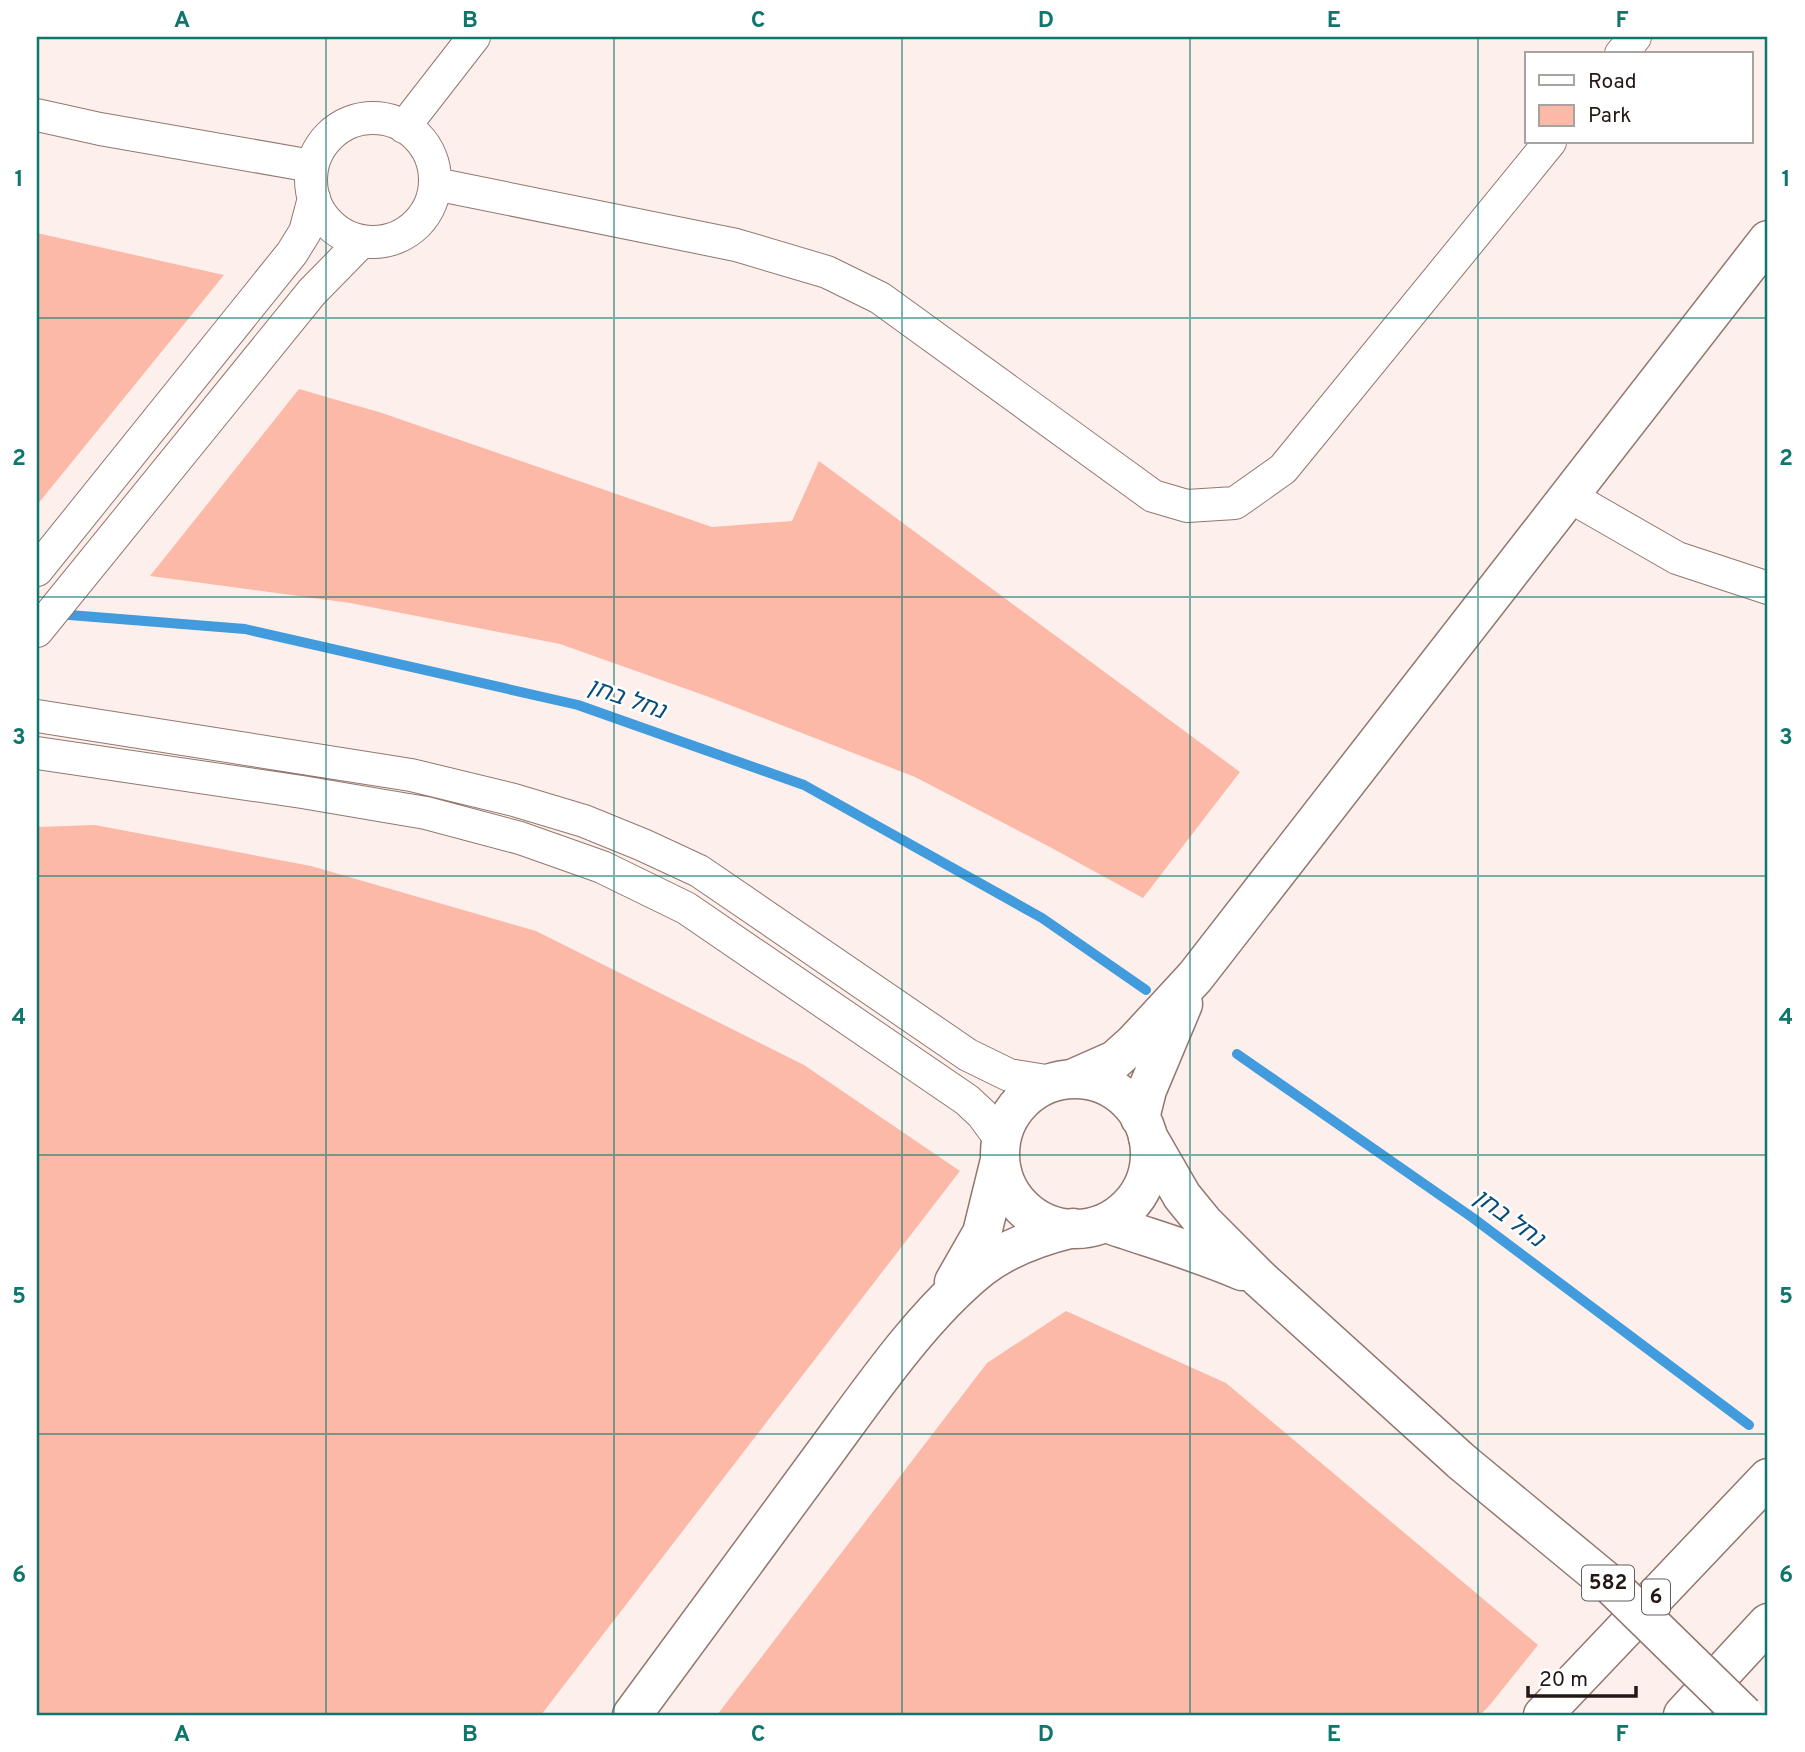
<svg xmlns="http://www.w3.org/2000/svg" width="1805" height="1752" font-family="Overpass,'Noto Sans Hebrew',sans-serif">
	<rect width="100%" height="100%" fill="#fdf0ec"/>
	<path fill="#fcb9a8" d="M37,233L224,275L37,505Z
		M299,389L382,413L712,527L792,521L819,461L1240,772L1143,898L1048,846L915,777L709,697L560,644L350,603L150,576Z
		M95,825L311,866L536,931L804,1065L960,1171L541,1715H37V827Z
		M1066,1311L1226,1383L1538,1645L1489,1706L1480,1715H717L987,1363Z"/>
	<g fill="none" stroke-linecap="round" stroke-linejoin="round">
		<path stroke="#429bdd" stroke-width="10" d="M57,614L245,629L578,705L804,785L1042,918L1146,990
			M1237,1054L1473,1218L1749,1425"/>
		<g stroke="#93776f" stroke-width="34">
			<path id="minor" d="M1621,54L1635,37
				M37,115L100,129L312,166
				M311 180a62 62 0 1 1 124 0a62 62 0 1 1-124 0Z
				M404,127L474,37
				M435,184L736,245L827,272L880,298L1153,496L1187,506L1235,503L1283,469L1550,142
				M1569,496L1677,558L1768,588
				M37,570L292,253L305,232L314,198
				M37,631L312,292L362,241
				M37,716L411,775L514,800L584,821L643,845L699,871L968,1055L1009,1075L1052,1082
				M37,753L302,792L426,813L520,838L602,867L686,908L967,1100L982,1114L1001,1140"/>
		</g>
		<g stroke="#93776f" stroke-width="41">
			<path id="secondary" d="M1072,1079L1115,1060L1134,1043L1195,977L1768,240
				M1000 1154a75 75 0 1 1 150 0a75 75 0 1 1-150 0Z
				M1140,1118L1147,1090L1183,1004
				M954,1282L982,1233L1000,1160
				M632,1715C696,1628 760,1541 824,1454C869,1393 922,1315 981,1268C1008,1247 1040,1236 1073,1228"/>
		</g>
		<g stroke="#93776f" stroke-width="41">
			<path id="primary" d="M1148,1137L1182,1196L1204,1223L1260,1279L1462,1462
				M1106,1223C1152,1239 1198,1252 1242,1271"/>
		</g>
		<g stroke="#93776f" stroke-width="41">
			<path id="motorway" d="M1543,1715L1768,1478
				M1683,1715L1768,1623"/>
		</g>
		<use href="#minor" stroke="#fff" stroke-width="32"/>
		<use href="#secondary" stroke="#fff" stroke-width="38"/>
		<use href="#primary" stroke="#fff" stroke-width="38"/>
		<use href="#motorway" stroke="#fff" stroke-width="38"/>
		<g stroke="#93776f" stroke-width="41" stroke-linecap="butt">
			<path id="primary-bridge" d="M1462,1462L1612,1586L1744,1715"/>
		</g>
		<use href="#primary-bridge" stroke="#fff" stroke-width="38"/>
	</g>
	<path fill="none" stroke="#0f766e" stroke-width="2" stroke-opacity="0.55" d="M326,37V1715M614,37V1715M902,37V1715M1190,37V1715M1478,37V1715M37,318H1768M37,597H1768M37,876H1768M37,1155H1768M37,1434H1768"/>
	<g text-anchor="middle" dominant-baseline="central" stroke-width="5" stroke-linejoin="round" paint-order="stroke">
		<g fill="#fff" stroke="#655d5b" stroke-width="2">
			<rect x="1582" y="1565.5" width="52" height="35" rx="5"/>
			<rect x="1642" y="1579.5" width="28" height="35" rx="5"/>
		</g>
		<g font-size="21" font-weight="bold" fill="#231815">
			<text x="1608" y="1583">582</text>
			<text x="1656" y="1597">6</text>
		</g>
		<g font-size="24" font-style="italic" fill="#084d79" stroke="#fff">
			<text transform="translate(626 700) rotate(19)">נחל בחן</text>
			<text transform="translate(1508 1219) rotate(36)">נחל בחן</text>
		</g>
	</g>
	<rect width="1805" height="1752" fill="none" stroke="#ffffff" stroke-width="77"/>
	<rect x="1525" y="52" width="228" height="91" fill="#ffffff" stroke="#a7a3a1" stroke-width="2"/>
	<rect x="1539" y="75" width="35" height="10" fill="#ffffff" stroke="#a7a3a1" stroke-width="2"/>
	<text x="1588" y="88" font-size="21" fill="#231815">Road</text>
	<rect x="1539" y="105" width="35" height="21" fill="#fcb9a8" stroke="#a7a3a1" stroke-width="2"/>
	<text x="1588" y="122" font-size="21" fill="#231815">Park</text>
	<path d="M1528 1686v10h108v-10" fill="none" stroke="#231815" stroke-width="3.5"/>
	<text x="1539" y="1686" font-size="21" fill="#231815" stroke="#ffffff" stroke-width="5" paint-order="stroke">20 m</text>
	<rect x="38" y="38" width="1728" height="1676" fill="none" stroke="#0f766e" stroke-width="2.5"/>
	<g font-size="23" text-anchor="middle" font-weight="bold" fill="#0f766e">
		<text x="182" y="27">A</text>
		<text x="470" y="27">B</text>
		<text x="758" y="27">C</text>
		<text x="1046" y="27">D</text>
		<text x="1334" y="27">E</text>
		<text x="1622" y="27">F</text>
		<text x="19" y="186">1</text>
		<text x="1786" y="186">1</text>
		<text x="19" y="465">2</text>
		<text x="1786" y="465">2</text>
		<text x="19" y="744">3</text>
		<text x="1786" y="744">3</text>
		<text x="19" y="1024">4</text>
		<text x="1786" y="1024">4</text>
		<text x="19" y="1303">5</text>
		<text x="1786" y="1303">5</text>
		<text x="19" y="1582">6</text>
		<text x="1786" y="1582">6</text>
		<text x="182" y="1741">A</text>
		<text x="470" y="1741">B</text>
		<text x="758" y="1741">C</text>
		<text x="1046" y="1741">D</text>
		<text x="1334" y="1741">E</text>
		<text x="1622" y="1741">F</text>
	</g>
</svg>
